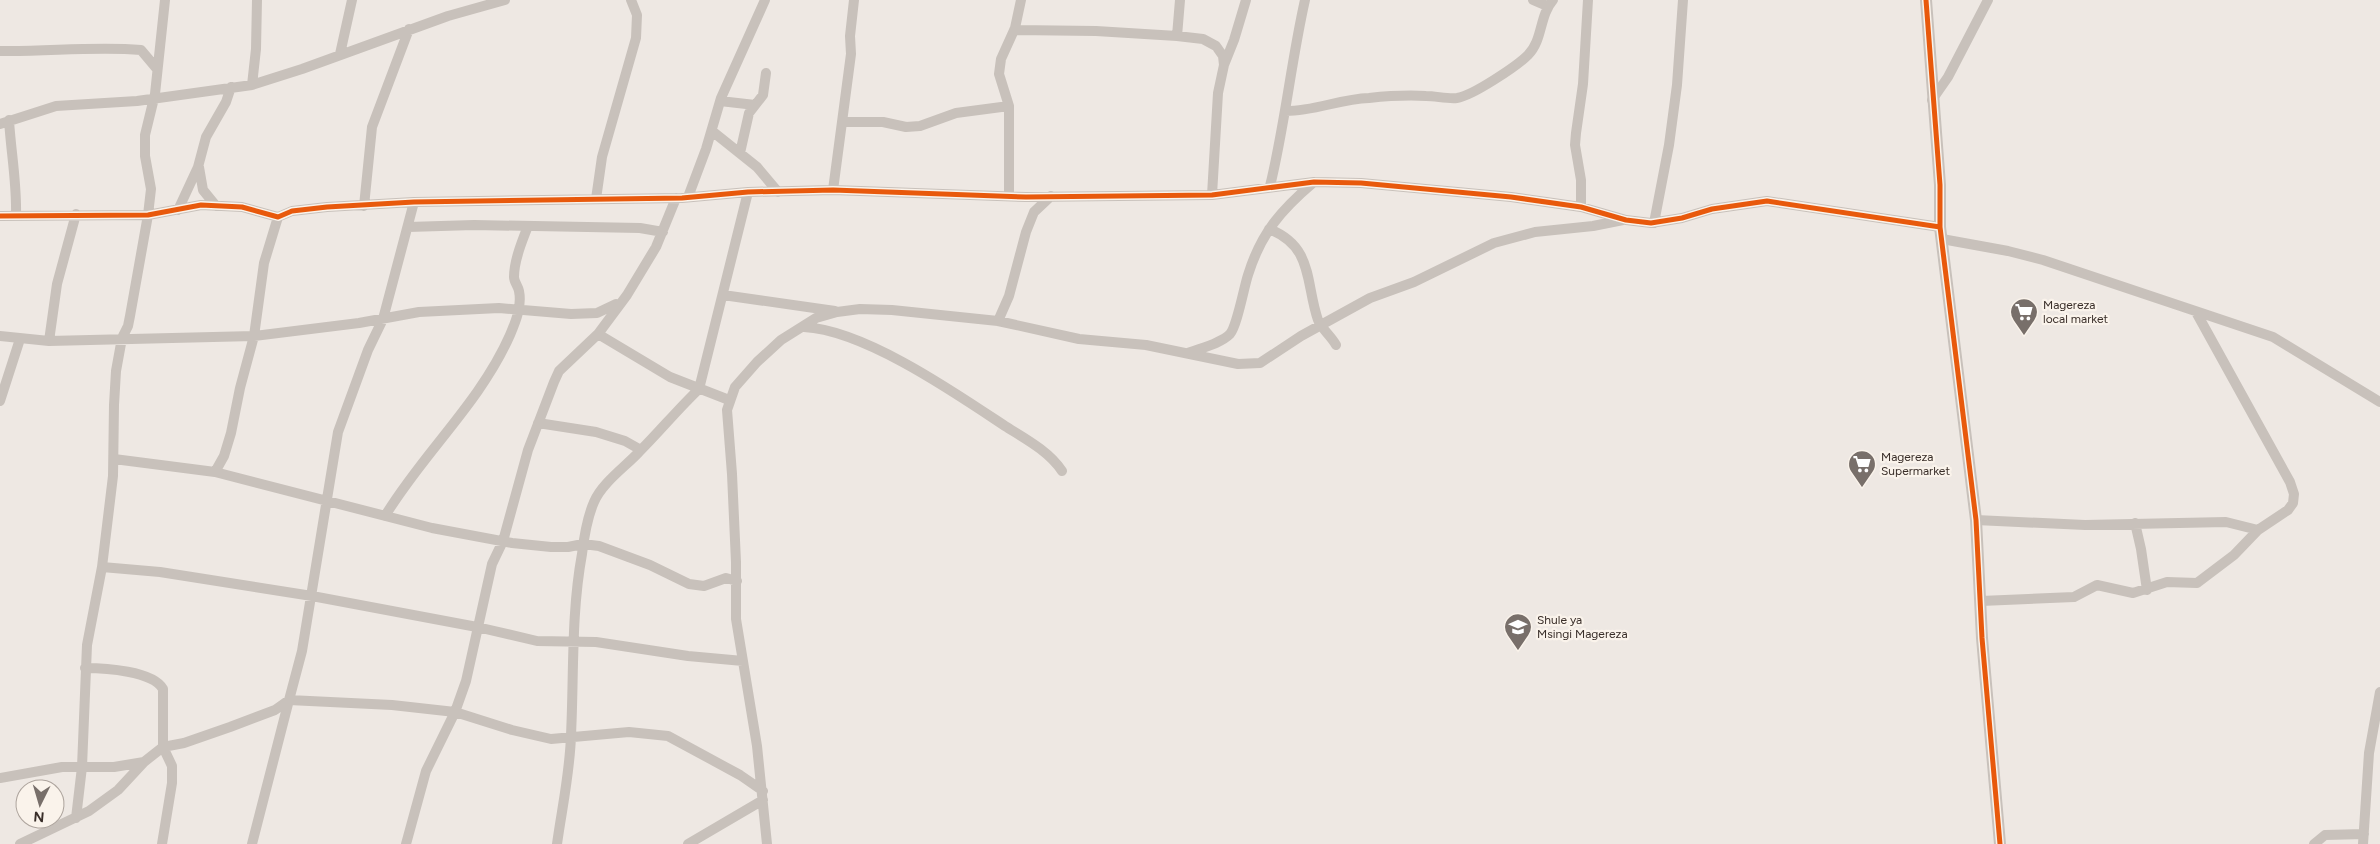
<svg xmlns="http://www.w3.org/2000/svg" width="2380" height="844" font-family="Figtree,sans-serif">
	<rect width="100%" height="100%" fill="#eee8e3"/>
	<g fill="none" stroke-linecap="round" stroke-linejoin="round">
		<path stroke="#c8c1bb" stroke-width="10" d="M1533,0L1547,6
			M1014,30L1096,31L1177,36L1203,39L1216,46L1223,56L1224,65L1218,93L1212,195
			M1177,36L1180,0
			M0,51C47,52 94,46 141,50L157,69
			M340,54L352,0
			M1224,65L1234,40L1246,0
			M252,85L256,49L257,0
			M1932,100L1948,77L1988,0
			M720,101L755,105
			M1286,111C1315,111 1340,99 1369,98C1388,96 1407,95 1426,96C1436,96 1447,99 1457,98C1472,96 1517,66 1528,55C1543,40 1539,16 1553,0
			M9,120C11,153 17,183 16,216
			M842,122H883L906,127L920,126L956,113L1009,106
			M0,124L56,106L137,101L252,85L302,69L448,16L505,0
			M712,131L757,167L778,192
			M740,153L749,113L763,95L766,73
			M199,167L203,190L216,206
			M1270,186C1285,125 1291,62 1305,0
			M833,190L851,54L850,36L854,0
			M1009,196V106L999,74L1001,59L1015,28L1021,0
			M688,197L706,149L721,98L765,0
			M596,199L602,157L636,38L637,15L631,0
			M364,206L372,127L409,29
			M1581,207V180L1575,145L1576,133L1583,84L1588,0
			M178,210L198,167L206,137L226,102L231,87
			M0,216L148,215L201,205L242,207L278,217L292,211L327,207L414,202L682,198L748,192L833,190L1026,197L1212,195L1314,182L1361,183L1511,197L1581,207L1626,220L1651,223L1682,218L1712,209L1767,201L1940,227
			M1654,223L1669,145L1677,85L1683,0
			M408,227L474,225L640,228L663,232
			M1269,229C1314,247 1305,282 1318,320C1320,327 1332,337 1336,345
			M1942,239L2008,251L2043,260L2273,337L2380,402
			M723,295L835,311
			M998,321L1009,296L1026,232L1034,212L1051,196
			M804,327C864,330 954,392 1005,426C1024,438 1049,451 1062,471
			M598,334L670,377L729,400
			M0,336L49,341L254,336L359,323L419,312L499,308L571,314L597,313L616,304
			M49,341L57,284L76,214
			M1188,353C1201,348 1220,344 1230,334C1237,326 1244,287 1248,275C1261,233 1281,210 1314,182
			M0,401L20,339
			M538,423L596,432L625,441L641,450
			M114,459L215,472L432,528L512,543L551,547H568L583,544L599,546L650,565L689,584L704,586L726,578L737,581
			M215,472L224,456L231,433L240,388L254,336L264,263L278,217
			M385,516C423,453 480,403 510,335C516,321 522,306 519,291C518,286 514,282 514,277C514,261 522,241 528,226
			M1976,520L2085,525L2226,522L2258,530
			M2135,523L2141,549L2147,590
			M102,567L160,572L312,596L477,627L537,641L596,642L688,656L743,661
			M1981,601L2074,597L2097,585L2133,593L2167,582L2197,583L2234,555L2258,530L2288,510L2293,503L2294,494L2290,482L2196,312
			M85,668C105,668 153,671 163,689V747L172,766V783L162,844
			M0,778L62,767H114L144,762
			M76,818L82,767L87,645L102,567L113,476L114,405L116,371L122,338L128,326L130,316L148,215L151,189L145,156V135L155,94L165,0
			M20,844L89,811L118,790L144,762L163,747L184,743L230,727L275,710L289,700L302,651L338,432L368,350L383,319L414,202
			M252,844L289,700L392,705L455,712L512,730L551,739L629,732L668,736L740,775L763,791
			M406,844L426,771L455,712L466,681L492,564L503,541L528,450L554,382L559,371L598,334L627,295L656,247L676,198
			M557,844C562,808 570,772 571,735C574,674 571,614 582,554C584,537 587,518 594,502C602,483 625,467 639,452C660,431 678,409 699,389L748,192
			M688,844L763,800
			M767,844L757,746L736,619V562L732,474L727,410L735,387L757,362L781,340L816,318L837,312L860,309L892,310L998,321L1079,339L1146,345L1238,364L1260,363L1301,336L1370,298L1414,282L1494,243L1535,232L1593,226L1623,220
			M2314,844L2325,835L2364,834
			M2363,844L2369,753L2380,692"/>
		<path stroke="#c8c1bb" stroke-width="12" d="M1926,0L1940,185V227L1976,520L1982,638L2000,844"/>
		<g stroke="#faf3eb" stroke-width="8">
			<path id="cycleway" d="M1926,0L1940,185V227L1976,520L1982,638L2000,844
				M0,216L148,215L201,205L242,207L278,217L292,211L327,207L414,202L682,198L748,192L833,190L1026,197L1212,195L1314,182L1361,183L1511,197L1581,207L1626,220L1651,223L1682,218L1712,209L1767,201L1940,227"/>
		</g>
		<use href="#cycleway" stroke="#e8590c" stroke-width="5"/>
	</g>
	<defs>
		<g id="supermarket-pin" transform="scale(1.4375)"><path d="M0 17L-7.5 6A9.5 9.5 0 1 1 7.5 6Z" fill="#786f6a" stroke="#faf3eb"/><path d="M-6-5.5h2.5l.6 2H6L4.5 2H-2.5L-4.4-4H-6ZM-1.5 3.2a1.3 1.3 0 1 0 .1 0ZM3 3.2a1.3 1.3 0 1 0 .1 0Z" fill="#fff"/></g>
		<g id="school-pin" transform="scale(1.4375)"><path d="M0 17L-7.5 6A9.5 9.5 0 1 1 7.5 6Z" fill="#786f6a" stroke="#faf3eb"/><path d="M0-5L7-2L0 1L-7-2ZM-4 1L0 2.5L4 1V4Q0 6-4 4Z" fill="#fff"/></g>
	</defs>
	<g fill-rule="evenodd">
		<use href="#supermarket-pin" x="2024" y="312"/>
		<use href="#supermarket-pin" x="1862" y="464"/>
		<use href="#school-pin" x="1518" y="627"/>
	</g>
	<g text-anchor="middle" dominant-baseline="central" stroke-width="4.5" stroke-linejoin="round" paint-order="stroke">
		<g font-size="12" fill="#392e29" stroke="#faf3eb" text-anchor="start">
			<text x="2043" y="305">Magereza<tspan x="2043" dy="14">local market</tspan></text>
			<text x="1881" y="457">Magereza<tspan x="1881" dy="14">Supermarket</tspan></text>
			<text x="1537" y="620">Shule ya<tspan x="1537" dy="14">Msingi Magereza</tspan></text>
		</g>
	</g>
	<g transform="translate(40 804) rotate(185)"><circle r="24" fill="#faf3eb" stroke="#ada49d"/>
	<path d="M0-4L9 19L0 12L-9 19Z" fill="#786f6a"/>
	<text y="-8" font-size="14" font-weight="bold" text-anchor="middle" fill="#392e29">N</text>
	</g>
</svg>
